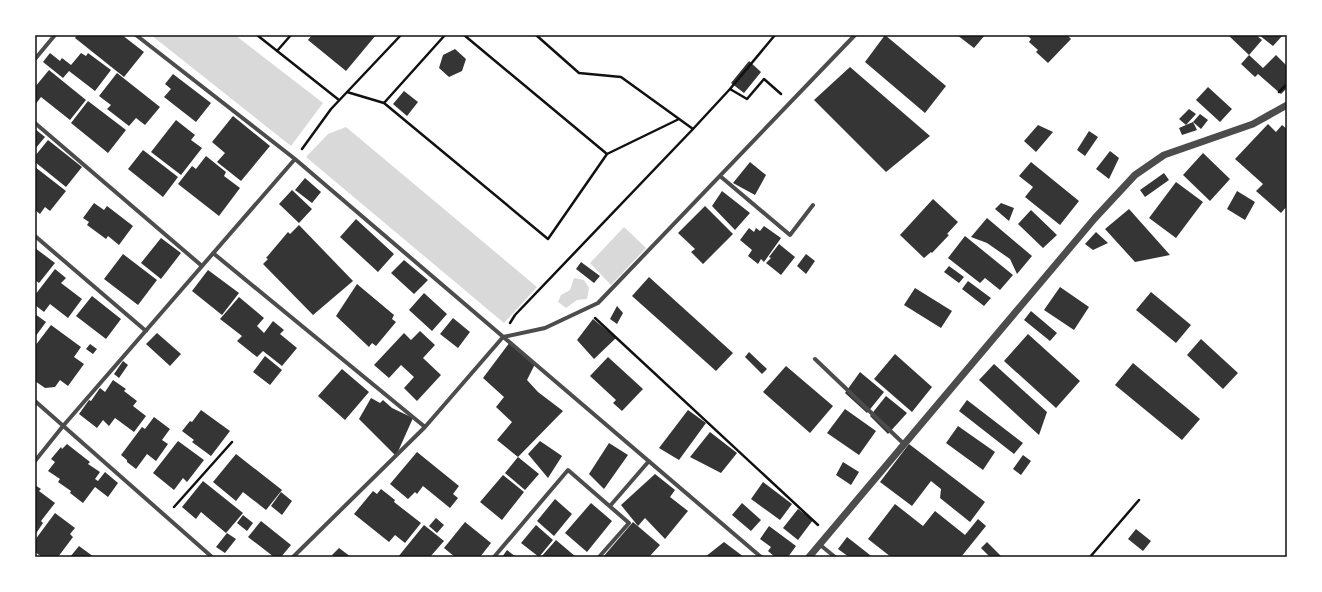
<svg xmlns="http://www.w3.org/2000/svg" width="1322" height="592" font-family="'Golos Text',sans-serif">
	<rect width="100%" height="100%" fill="#fff"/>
	<path fill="#d9d9d9" d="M151,35H235L323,103L291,146Z
		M346,127L537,287L504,323L306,157L328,134Z
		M624,227L646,248L611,285L590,263Z
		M574,278L584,280L589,288L587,299L577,300L566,308L558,302L561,295L570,290Z"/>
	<path fill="#353535" d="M77,35H122L144,52L124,77L75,38Z
		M312,35H376L346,71L308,40Z
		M885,35L946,86L925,113L865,62Z
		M957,35H985L974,48Z
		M1027,35H1067L1071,39L1048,63L1036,52L1038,50L1029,42L1031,39Z
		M1228,35H1256L1262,40L1249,55Z
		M1259,35H1283L1273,46Z
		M455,49L466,59L462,71L449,77L439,68L443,55Z
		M50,53L60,61L62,58L71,65L81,53L86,56L88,53L111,70L95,91L69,71L63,78L43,62Z
		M1249,55L1263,68L1276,55L1287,66V88L1281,94L1258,74L1255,77L1241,64Z
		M749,61L761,72L744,93L731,83Z
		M850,67L930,136L886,172L814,100Z
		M49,70L86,100L70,120L41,97L35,105V87Z
		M117,73L160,107L145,125L136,118L129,126L107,109L111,105L99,96Z
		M173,74L211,103L196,122L164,97L171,89L165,84Z
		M1208,87L1232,109L1220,122L1196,100Z
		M404,91L418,102L407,116L393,104Z
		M88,101L126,130L108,153L71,123Z
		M1189,109L1196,114L1186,125L1179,119Z
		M1200,114L1208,120L1201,129L1193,122Z
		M233,116L270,146L241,181L217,162L225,153L212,142Z
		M176,120L195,135L191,140L202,148L181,175L151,152Z
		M1193,122L1197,130L1182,135L1179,128Z
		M1268,124L1276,132L1282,125L1287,129V206L1281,213L1256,191L1263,184L1235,159Z
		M1038,125L1053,132L1036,152L1024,141Z
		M35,129L45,137L35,149Z
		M1089,131L1098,137L1085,156L1077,150Z
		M48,140L82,167L66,187L35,162V156Z
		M143,150L178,177L163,197L128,169Z
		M1110,151L1119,158L1109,179L1096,169Z
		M1203,153L1230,179L1210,201L1183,175Z
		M206,156L226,172L224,176L240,188L219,216L178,184L192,166L196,169Z
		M750,162L766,175L755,195L733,183Z
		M1031,162L1079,201L1060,225L1025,197L1033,187L1019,176Z
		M35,167L66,191L50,211L45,207L40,214L35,210Z
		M1164,173L1169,180L1145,197L1140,190Z
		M305,178L321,192L312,203L295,190Z
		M1176,182L1203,202L1176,238L1149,218Z
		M292,190L312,209L299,223L279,204Z
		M722,191L750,213L735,230L712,206Z
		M1237,191L1255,202L1245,220L1227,209Z
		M933,199L958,222L947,234L949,235L932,253L931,252L924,258L900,235Z
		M94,203L104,210L107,206L133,226L119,245L108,236L106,239L87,225L89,222L83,218Z
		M1001,203L1014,208L1009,221L995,209Z
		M705,206L733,234L703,264L691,252L695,249L678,233Z
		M1129,209L1170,255L1135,262L1105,229Z
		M1031,210L1057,235L1043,248L1018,224Z
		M987,218L1032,256L1017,274L1010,259L987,243L971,237Z
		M356,219L394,254L378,272L340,237Z
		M299,225L353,281L313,315L263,264L268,259L266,258L288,232L290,234Z
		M764,226L781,238L764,262L761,259L758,264L748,256L752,250L740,240L749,228L754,232L756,228L760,231Z
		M1096,232L1108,243L1093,250L1085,244Z
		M965,236L1013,275L1000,290L985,278L980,283L948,258Z
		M161,238L181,253L161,279L141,263Z
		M779,244L795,257L781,275L766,263L771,258L769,257Z
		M35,248L55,263L39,283L35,280Z
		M123,254L157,280L138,305L104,279Z
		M806,254L815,261L806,274L797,266Z
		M404,260L428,280L414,294L391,273Z
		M581,262L600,276L594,283L576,269Z
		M949,266L964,277L959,283L944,272Z
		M55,269L66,278L61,283L82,299L68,318L50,304L44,312L35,305V295Z
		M208,270L239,293L222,315L192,291Z
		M649,277L733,353L716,371L632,296Z
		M968,281L991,298L984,306L962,289Z
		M357,284L394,315L392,319L396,322L376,346L372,343L369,347L336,316Z
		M1060,287L1089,307L1074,330L1044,310Z
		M915,288L952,311L941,328L904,305Z
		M1151,292L1191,325L1176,343L1136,310Z
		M424,293L447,314L432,331L409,310Z
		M92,296L121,319L106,339L76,316Z
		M239,297L264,318L257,326L264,333L273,321L284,330L280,334L297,348L282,366L263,351L257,357L237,341L242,336L220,319Z
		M617,306L623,313L617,324L610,319Z
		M1031,311L1057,333L1050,341L1024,320Z
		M35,314L46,322L35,337Z
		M453,318L470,332L458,348L440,334Z
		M593,319L616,338L594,359L577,340Z
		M51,325L81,347L74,357L84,364L68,386L60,380L55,387L45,388L35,381V346Z
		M420,331L435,345L423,358L441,375L417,401L404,388L414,377L401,365L389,378L374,365L404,333L411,340Z
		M157,333L181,354L170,366L146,344Z
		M1028,334L1080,381L1056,408L1004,361Z
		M1201,339L1238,373L1223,389L1187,355Z
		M510,342L535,364L527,380L538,392L563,411L518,457L497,440L512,422L496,407L504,397L483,378Z
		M90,344L97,349L93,354L86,349Z
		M749,352L767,369L762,374L745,357Z
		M895,354L932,387L912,412L874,379Z
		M265,356L282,370L270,385L253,372Z
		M608,357L643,389L622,411L613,403L616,400L590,376Z
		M123,361L128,365L119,378L114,374Z
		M1133,363L1200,419L1182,440L1115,385Z
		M994,364L1047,412L1039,435L979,380Z
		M786,366L833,406L810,433L763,392Z
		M342,369L369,392L345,420L318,396Z
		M860,372L884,392L867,413L845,393Z
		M113,380L126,389L124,391L137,401L133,406L146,416L134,432L115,418L109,426L103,420L97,428L79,414L89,400L91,401L100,388L105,392Z
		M886,396L907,413L888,434L870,416Z
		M371,398L380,403L383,400L392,408L413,418L396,456L359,419Z
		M967,400L1023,443L1014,454L959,411Z
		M845,409L876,431L859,455L827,433Z
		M201,410L230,431L211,456L192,442L194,440L182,431L190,421L192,422Z
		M688,410L706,423L679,460L659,448Z
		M154,417L170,429L162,440L168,444L156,461L147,454L136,469L127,462V460L121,455L142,427L145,429Z
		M958,426L995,452L983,470L946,443Z
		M710,432L737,453L721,473L690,457Z
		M178,441L204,460L187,482L183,478L174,490L153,473Z
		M540,441L562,456L548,478L528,454Z
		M609,443L628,455L604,489L589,474Z
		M67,444L90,462L88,464L100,472L95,479L98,481L105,472L118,483L108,497L95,487L83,503L70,493L71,491L58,482L60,479L48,471L55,462L51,459L61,447L62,449Z
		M909,444L985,502L970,522L940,498L941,489L931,481L912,506L880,482Z
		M417,452L459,486L453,494L458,498L450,508L423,486L417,494L415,492L408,499L390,484Z
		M236,454L282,490L266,510L243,492L236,501L213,482Z
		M1023,455L1031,461L1021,475L1013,469Z
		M518,457L539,474L525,490L505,473Z
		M843,462L859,472L851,485L836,475Z
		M655,474L675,490L670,497L688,511L665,539L645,518L638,526L621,505Z
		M503,475L524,492L502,520L480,502Z
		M203,481L243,513L226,533L201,512L196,519L182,507Z
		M763,482L792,504L780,520L751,499Z
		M35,485L41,489L39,491L55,503L41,521L43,523L35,535Z
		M381,489L395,500L394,502L421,523L405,543L395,535L389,542L354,514L373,491L377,494Z
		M281,492L292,501L282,515L271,506Z
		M555,499L572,514L554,536L537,521Z
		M591,503L612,521L587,552L565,533Z
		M742,503L761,520L751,531L732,515Z
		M895,504L923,526L935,511L965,535L978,519L986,526L961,557H891L868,539Z
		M798,509L813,520L798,540L783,528Z
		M55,513L75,528L70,534L73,537L58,557H42L35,552V540Z
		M243,515L253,523L247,531L237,523Z
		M436,518L444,525L437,533L429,526Z
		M261,521L291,545L281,557H274L248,537Z
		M465,522L491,543L480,557H455L444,548Z
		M633,522L660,545L649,557H603Z
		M424,525L444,541L430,557H398Z
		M536,525L553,540L539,557L521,543Z
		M769,526L796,546L788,557H775L768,551L771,547L760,539Z
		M1136,529L1151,541L1143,551L1128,539Z
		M227,533L236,539L225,553L216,547Z
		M847,537L870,555L869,557H849L838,549Z
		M556,540L576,557H541Z
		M724,542L744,557H705Z
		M987,542L1002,557H990L981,548Z
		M79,546L94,557H70Z
		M339,548L351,557H334L332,555Z
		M507,550L516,557H502Z"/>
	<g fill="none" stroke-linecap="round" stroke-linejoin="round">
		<path stroke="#111" stroke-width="2.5" d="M257,35L339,100
			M464,35L607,154L679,119
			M536,35L579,73L621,77L693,129
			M277,51L291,35
			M730,89L747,99L764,79L781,94
			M347,92L384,103L445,35
			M1279,92L1287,84
			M384,103L548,239L607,154
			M302,149L331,109L401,35
			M595,318L818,525
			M510,323L515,315L693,129L730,89L775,35
			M174,507L232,442
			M1090,557L1139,500"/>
		<path stroke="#4c4c4c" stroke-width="4" d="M136,35L295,159L761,557
			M35,59L55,35
			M35,123L202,266
			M720,176L790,235L813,205
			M35,236L146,331
			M213,253L425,427
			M815,359L904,444
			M35,401L212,557
			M35,461L63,426L295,159
			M610,506L649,461
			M819,544L835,557
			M293,557L425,427L503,337L545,328L598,303L855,35
			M494,557L568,470L629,523L599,557"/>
		<path stroke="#4c4c4c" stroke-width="7" d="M809,557L1095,218L1135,175L1164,155L1253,124L1287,105"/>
	</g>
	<rect width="1322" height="592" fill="none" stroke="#ffffff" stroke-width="72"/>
	<rect x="36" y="36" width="1250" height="520" fill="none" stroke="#111" stroke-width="1.5"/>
</svg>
